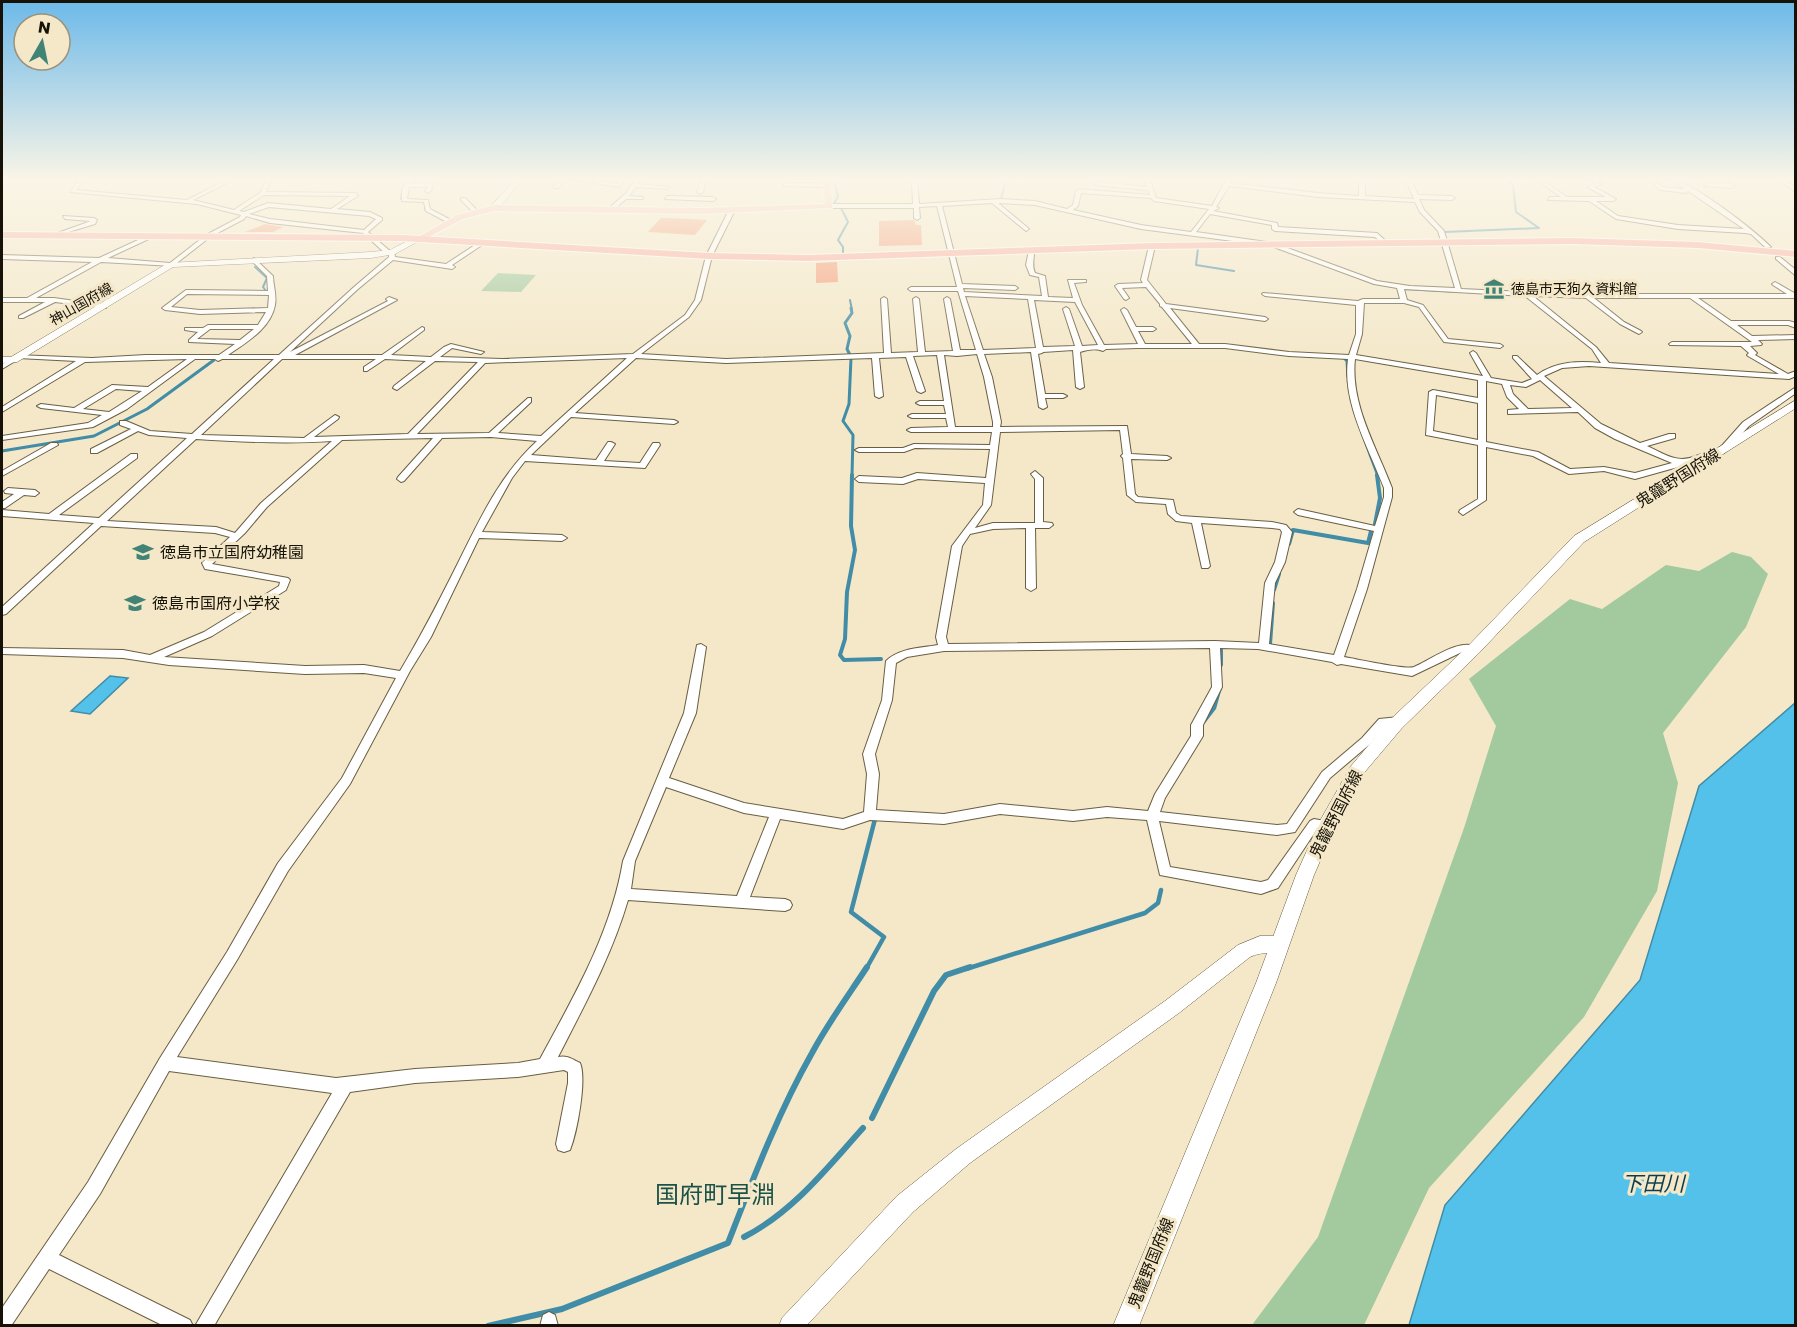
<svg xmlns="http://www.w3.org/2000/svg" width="1797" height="1327" font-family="Poppins,'Noto Sans JP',sans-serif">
	<rect width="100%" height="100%" fill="#f4e8c9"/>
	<path fill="#a3c99e" d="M498,273L536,275L521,292L481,291Z
		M1732,552L1751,557L1768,574L1746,627L1663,733L1678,783L1657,891L1584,1017L1429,1188L1364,1325H1252L1318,1237L1464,828L1496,726L1469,679L1570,599L1602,609L1666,565L1699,571Z"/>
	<path fill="#53c1ea" stroke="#418ca6" stroke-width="1.5" d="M110,676L128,678L90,714L71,711Z
		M1795,703V1325H1409L1445,1205L1640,980L1699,786Z"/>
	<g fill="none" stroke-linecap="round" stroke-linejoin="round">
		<path stroke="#418ca6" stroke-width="2" d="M834,180L838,197L834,203
			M402,189L401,199L405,200
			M996,200L1001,199L1006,180
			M419,201L425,203V210L430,213
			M841,208L848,222L838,240L843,247V255
			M1445,232L1539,228L1516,212L1513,185L1507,180
			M1198,248L1196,265L1234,271
			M255,267L267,278L263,287L266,291
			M1403,289L1460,292
			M850,300L852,310"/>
		<path stroke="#418ca6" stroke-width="3" d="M258,332L268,320
			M850,355L847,349L850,336L845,323L852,313L851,308
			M1343,357L1347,361L1348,377
			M851,358L849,404L843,421L853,435L852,476
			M1362,433L1378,476
			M2,451L94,436L147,409L214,360"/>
		<path stroke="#418ca6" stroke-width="4" d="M852,475L851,526L855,550L847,592L845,639L840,655L844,660L881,659
			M1375,524L1380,498L1377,475
			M1289,544L1293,530L1368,543L1371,531
			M1274,590L1279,574
			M1270,644L1273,603
			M1221,650V665
			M1219,691L1220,687"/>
		<path stroke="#418ca6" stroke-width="4.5" d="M1204,721L1214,708L1219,690
			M866,969L884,937L851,912L875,819
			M966,969L1145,913L1158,903L1161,890"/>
		<path stroke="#418ca6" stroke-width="6" d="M872,1118L934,991L946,975L970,967
			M744,1237C793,1212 827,1168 863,1128
			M488,1326L562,1309L728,1243C753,1179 778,1113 812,1053C828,1023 848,996 867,967"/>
	</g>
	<path fill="#f49d7a" d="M661,218L693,219L707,220L695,235L648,232Z
		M914,220L916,225H921L922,245L879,246V221Z
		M265,224L283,227L273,232H245Z
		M837,262L838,282L816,283V263Z"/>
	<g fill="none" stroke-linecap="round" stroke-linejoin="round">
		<g stroke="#695e42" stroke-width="2">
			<path id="minor" d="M79,180H84L76,190L187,200L226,180H233L193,200L234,210L261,192L266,180H271L266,192L356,193L358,196L337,209L370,212L382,218V220L368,232L390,251H394L395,257L446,264L481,241H485V243L452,265L455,267L452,269L393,260L358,289L290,352L388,301L386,299L389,297L397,300L295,355H382L422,327L424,328V330L391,355L431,357L444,347L451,344L484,352L481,354L452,348L440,357L502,359L633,354L685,315L695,300L706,256L729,210L732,208L735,210L712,256L701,300L689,317L641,354L726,359L884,353L881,299L884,297L887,299L891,353L918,352L913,299L916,297L919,299L925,352L953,351L944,299L947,297L950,299L960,350H976L958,291H911L908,289L911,287H957L937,206L919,207L920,218L917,220L914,218V208H829L826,206L829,204H913L912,180H917L919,204L1001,199L1035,201L1067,209L1073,205L1076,191L1079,189L1150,195L1148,190L1095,185L1097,182L1147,187L1145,180H1150L1156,198L1212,206L1226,180H1231L1230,183L1318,193L1359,196V180H1365V196L1414,199L1406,180H1411L1418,195L1452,196L1455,198L1452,200L1419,199L1424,210L1444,231L1461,289L1570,294H1787L1773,285L1772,284L1775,282L1796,294V298H1698L1731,321H1789L1796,323V328L1788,325H1737L1752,336L1796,335V339L1758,340L1762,344L1761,345L1750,346L1757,353L1755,355L1788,374L1796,371V376L1789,379L1589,366L1562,368L1544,376L1601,424L1640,443L1669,434H1675V438L1647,446C1665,454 1677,464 1696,456C1705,453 1710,449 1719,449L1743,422L1796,387V393L1749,426L1724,453H1715L1703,460L1635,479L1604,471L1569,474L1533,456L1486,447V500L1463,515L1459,512L1460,510L1478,499V445L1426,435L1429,392L1433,390L1478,398V380L1355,359C1350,404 1377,448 1392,488V497L1367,589L1344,657C1357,659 1405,670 1414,667C1431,660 1463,635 1479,649L1474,652H1462L1412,676L1341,664L1337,665L1332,662L1258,649L1220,648L1222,687L1203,725V736L1165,798L1160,812L1277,825L1287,824L1322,772L1362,738L1379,719L1399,717L1403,718L1405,721L1403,724L1386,726L1370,744L1330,778L1295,832L1277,835L1159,821L1170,867L1261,882L1268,880L1310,821L1314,819L1331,822L1333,825L1331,828L1317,829L1278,888L1261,894L1160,875L1147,820L1107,817L1073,821L1000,814L944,824L870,820L843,829L780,819L750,897L785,899L790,901L792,905L790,909L785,911L628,900C612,955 584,1006 558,1057C567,1055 572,1059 580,1063C587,1079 577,1133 570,1150L564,1152L558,1150L556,1144L568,1083V1072L564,1070L518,1077L415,1083L350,1092L214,1326H195L332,1093L169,1071L100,1194L59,1255L190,1320L193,1326H164L49,1269L11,1326H2V1308L88,1182L160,1058L227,952L278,863L342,778L396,678L364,673L305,674L169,665L123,658L2,654V648L123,650L150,655L204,632L279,586L280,582L205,569L202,563L204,561L230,537L215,533L101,526L6,614L2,615V607L94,523L2,516V510L49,514L131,454H137V458L59,515L99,518L187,438L149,435L138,431L97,453H91V449L131,429L120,425V421H126L150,431L192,434L274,359H222L218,361L215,359H195L127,409L93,427L2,440V436L88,423L102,415L41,408L37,406L41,404L74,408L112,385L148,387L187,359L85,362L2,412V407L76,361L18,358L14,356L16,355L92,358L146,355H219L235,344L189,342V340L198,332L185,330V328H203L208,325H258L266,312L200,314L165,310L162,308L186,290L268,291L267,276L251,260L254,258L273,276C273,285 277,295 275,305C271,328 247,342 228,355H279L354,287L389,257V254H386L363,233L270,223L246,216L244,219L210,237L173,266L101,262L36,298H54L104,305L106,306V308L55,302L23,318H19V316L45,302H2V298H27L92,262L2,259V255L99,258L151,234L153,235V237L108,258L170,263L206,235L240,217L241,215L197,204L70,192ZM1229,186L1318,197L1415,202L1420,212L1438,231L1455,288L1410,286L1377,281L1274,243L1196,232L1210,214L1272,225V229L1275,231L1375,237L1383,244L1388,243L1377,233L1278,227L1277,223L1213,211L1219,208L1216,207ZM1081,193L1151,198L1154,201L1209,209L1191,232L1141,225L1073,210L1078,206ZM264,195L350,196L331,209L268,203L244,212L239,211ZM992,203L1026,231L1029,229L1028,228L998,203L1035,205L1141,229L1271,246L1374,284L1397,288L1400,299H1363L1358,301L1263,293L1262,294L1265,296L1356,305V334L1349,355L1289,352L1225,344H1199L1170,308L1265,321L1268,319L1265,317L1166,304L1147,280L1155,246L1152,244L1149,246L1141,280L1143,283L1118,284L1115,286L1124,299L1126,300L1129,298L1122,288L1146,287L1160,304V306L1162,307L1192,344H1145L1138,331H1153L1156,329L1153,327H1136L1127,310L1124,308L1121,310L1138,344L1104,345L1082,305L1074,283L1086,282V280H1068L1073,298L1048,297L1045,276L1035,273C1031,264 1035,257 1034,249L1029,250L1026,265L1030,275L1039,277L1042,296L964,292L963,288L1015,290L1018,288L1015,286L962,284L942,206ZM269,207L369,216L376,219L364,230L270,219L249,214ZM1404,289L1525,296L1592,349L1601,363C1579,361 1556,361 1537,375L1517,356H1513V358L1532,379L1522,383L1491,378L1476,353L1473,351L1470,353L1483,376L1356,355L1362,334L1364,303H1404L1419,307L1444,342L1500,348L1503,346L1500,344L1448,339L1423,305L1407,300ZM187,294L269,295L268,308L200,310L171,307ZM965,296L1028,299L1036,348L983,350ZM1533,296L1586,298L1620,324L1639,334L1642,332L1641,331L1624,322L1594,298H1690L1752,342H1672L1669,344L1670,345L1741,346L1749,353L1747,355L1748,356L1779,374L1609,363L1596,347ZM1034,300L1075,302L1098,345L1082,346L1069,309L1066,307L1063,309L1075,346L1043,347ZM210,329H254L240,340L197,339ZM1138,348H1225L1289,356L1348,359C1342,403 1369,448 1384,488V497L1375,526L1298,509L1294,512L1298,515L1374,531L1357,589L1334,655L1269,644L1275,583L1285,562L1292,532L1286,525L1272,522L1181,516L1176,513L1173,500L1138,497L1135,494L1131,459L1167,460L1171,458L1167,456L1131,454L1127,426L1000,427L1001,422L992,377L984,354L1031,352L1039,407L1043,409L1047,407L1045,398H1063L1067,396L1063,394H1045L1038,354L1042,353L1043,352L1073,350L1076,387L1080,389L1084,387L1080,352C1086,350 1096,348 1103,351L1106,349ZM977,354L984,377L993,422V427H955L944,355L957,356ZM937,355L944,401H920L916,403L920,405H944L946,414H912L908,416L912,418H946L948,427L911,428L907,430L911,432H992L990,445L914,444L903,448H859L855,450L859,452H904L915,448L990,449L986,478L917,473L902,478L859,476L855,479L859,482L903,484L918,479L985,483L983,505L952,546L936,637L938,645C921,648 899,648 886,661L882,700L863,754L867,774L864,812L843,819L744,803L669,778L696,713L706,647L701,644L697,645L684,713L623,861C611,933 574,996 540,1059L518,1063L415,1069L336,1078L177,1057L237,960L288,871L350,784L410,671L431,637L479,538L562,541L567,538L562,535L482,532L512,478L525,461L645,468L660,445L659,443H653L640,463L604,461L615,444L611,442H608L596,460L531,455L571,417L674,424L678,422L674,420L575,413L636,358L726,363L872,358L875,396L879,398L883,396L879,358L906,357L917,391L921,393L925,391L913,356ZM627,358L541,436L498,433L531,402V398H528L489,433L417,434L485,363ZM282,359H376L364,367V371H367L385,359L426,361L394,386L393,388L397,390L435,361L478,362L408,434L314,437L338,419L339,417L335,415L304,438L201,435ZM1540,380L1572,408L1528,409L1513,394L1510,385L1526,387ZM1486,381L1502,384L1507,397L1519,409L1508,410V414L1578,412L1595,428L1615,439L1672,463L1635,473L1604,467L1570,469L1538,452L1486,442ZM116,389L142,391L109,412L83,409ZM1436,395L1478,403V440L1433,431ZM1120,430L1123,454L1121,456L1123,458L1127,495L1136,502L1166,504L1168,514L1176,521L1192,523L1202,568H1208L1210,566L1201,523L1272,528L1280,529L1282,532L1275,562L1265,583L1259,643L1215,641L948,644L946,637L962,546L970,534L993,529L1026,528V588L1031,591L1036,588L1035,528H1049L1053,525L1052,523L1043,522V478L1035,471L1031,474L1035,479V523H993L975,528L991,505L1000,432ZM491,437L537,441C499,476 480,519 457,565C439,601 421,636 400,671L364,665L305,666L164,657L212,636L286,590L290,580L288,578L212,564L245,533L267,507L342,440L433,438L398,477L397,479L401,482L404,481L442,438ZM196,439C241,442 287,444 332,441L261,503L235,533L216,527L107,521ZM1210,648L1212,687L1191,725V736L1155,794L1148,811L1107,807L1073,811L1000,804L944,814L876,810L879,774L875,754L892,700L896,663L907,657L944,651ZM666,787L744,813L769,817L737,896L631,889L635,861Z
				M407,180H412L411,183L433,184L431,191L428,193L425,191L428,187H409L407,199L428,200L430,209L451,220V222H447L426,211L424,202L402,201V189Z
				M561,180H567L558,188H554V186Z
				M575,180L618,183L620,180H625L619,187Z
				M635,180H640L638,184L670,187L667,189L636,187L629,196L643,197V199H626L611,212H607V210L626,193Z
				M701,180H706L703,192L700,194L697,192Z
				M1536,180H1542L1567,197H1606L1587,187L1595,184L1591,180H1597L1602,184L1594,187L1616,199L1613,201H1596L1618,216L1678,225L1744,229L1688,191L1686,193L1660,190L1654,185L1657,183L1662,187L1685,189L1671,180C1691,180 1756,232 1771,247L1766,248L1751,234L1745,233L1678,229L1616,219L1589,201L1548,200L1550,197H1561Z
				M1779,180H1785L1796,188V192Z
				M785,183H828L831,185L828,187L783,186Z
				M1706,183L1732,184L1735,186L1732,188L1704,186Z
				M667,196L713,197L716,199L713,201L665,199Z
				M461,198H465L477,210V212H473L461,200Z
				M63,216L94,218L97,220L95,224L55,236V234L91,221L65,219Z
				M1776,257H1780L1796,270V276L1776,259Z
				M11,359L17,360L2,369V364Z
				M51,443H57L58,445L2,476V471Z
				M8,488L35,490L39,493L35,496L24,495L5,508H2V502L14,494L5,493L4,491Z
				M549,1312L555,1315L558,1326H540L543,1315Z"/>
		</g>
		<g stroke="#695e42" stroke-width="1">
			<path id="tertiary" d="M1260,936H1280L1286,938L1289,944L1286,950C1274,954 1262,951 1250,957L1179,1013L970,1163L913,1212L806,1326H779L782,1318L897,1196L956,1149L1165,1001L1238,945Z"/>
		</g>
		<g stroke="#695e42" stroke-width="1">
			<path id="secondary" d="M515,180H522L497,210H491V206Z
				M417,236L424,238L395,254L371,258L173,267L17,362L2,363V357H11L168,263L371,252L390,250Z
				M1796,400V408L1584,542L1479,653L1402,728L1363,774L1338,820L1314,875L1276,983L1139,1326H1113L1256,983L1296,875L1321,819L1351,766L1390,720L1469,645L1574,536Z"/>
		</g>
		<g stroke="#fff" stroke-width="2">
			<path id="primary" d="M823,180H831L832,208L700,214L494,211L463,219L423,240L416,238L457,215L494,205L700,208L825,204Z"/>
		</g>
		<g stroke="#fff" stroke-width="2">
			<path id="trunk" d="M2,232L403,235L709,253L808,255L1152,243L1573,238L1698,242L1796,251V257L1698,248L1573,244L1152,249L808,261L709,259L403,241L2,238Z"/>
		</g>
		<use href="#minor" fill="#fff" fill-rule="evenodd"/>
		<use href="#tertiary" fill="#fff" fill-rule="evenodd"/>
		<use href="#secondary" fill="#fff" fill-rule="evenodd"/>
		<use href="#primary" fill="#fbc2b9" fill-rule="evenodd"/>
		<use href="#trunk" fill="#faaea2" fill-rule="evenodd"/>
	</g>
	<linearGradient id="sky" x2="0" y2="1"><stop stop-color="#6cb9e9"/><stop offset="0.49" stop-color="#faf5e7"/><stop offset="1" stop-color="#faf5e7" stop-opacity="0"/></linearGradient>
	<rect width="1797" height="366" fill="url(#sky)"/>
	<defs>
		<g id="museum-bare" transform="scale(1.62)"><path d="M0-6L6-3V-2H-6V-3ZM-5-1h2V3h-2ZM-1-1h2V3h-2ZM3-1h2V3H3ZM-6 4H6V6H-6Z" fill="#418375" stroke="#f4e8c9" stroke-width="2.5" paint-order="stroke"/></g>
		<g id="school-bare" transform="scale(1.62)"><path d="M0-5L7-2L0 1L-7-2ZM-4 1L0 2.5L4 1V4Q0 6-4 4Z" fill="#418375" stroke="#f4e8c9" stroke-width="2.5" paint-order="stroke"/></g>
	</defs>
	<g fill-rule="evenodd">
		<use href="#museum-bare" x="1494" y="289"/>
		<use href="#school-bare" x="143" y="552"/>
		<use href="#school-bare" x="135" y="603"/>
	</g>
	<g text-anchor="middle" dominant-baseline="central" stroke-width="6" stroke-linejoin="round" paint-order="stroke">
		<g font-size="14" fill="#161207" stroke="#f4e8c9" text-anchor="start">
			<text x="1511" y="289">徳島市天狗久資料館</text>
		</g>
		<g font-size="14" fill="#161207" stroke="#f4e8c9">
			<text transform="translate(81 304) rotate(-30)">神山国府線</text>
		</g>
		<g font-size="16" fill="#161207" stroke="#f4e8c9">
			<text transform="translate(1678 478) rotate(-32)">鬼籠野国府線</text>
			<text transform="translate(1336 814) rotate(-63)">鬼籠野国府線</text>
			<text transform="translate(1151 1263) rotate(-68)">鬼籠野国府線</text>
		</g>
		<g font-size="16" fill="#161207" stroke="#f4e8c9" text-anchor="start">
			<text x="160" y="552">徳島市立国府幼稚園</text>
			<text x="152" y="603">徳島市国府小学校</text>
		</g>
		<g font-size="21" font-style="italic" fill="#0b3d4e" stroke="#f4e8c9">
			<text x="1653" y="1183">下田川</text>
		</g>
		<g font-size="24" fill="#1b5247" stroke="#f4e8c9">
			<text x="715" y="1194">国府町早淵</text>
		</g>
	</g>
	<rect width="1797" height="1327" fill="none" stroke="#161207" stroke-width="6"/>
	<g transform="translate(42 42) rotate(9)"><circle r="28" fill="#f4e8c9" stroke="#9b927b" stroke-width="1.5"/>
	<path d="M0-4.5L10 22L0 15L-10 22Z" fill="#418375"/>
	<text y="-9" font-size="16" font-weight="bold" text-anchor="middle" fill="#161207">N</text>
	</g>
</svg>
